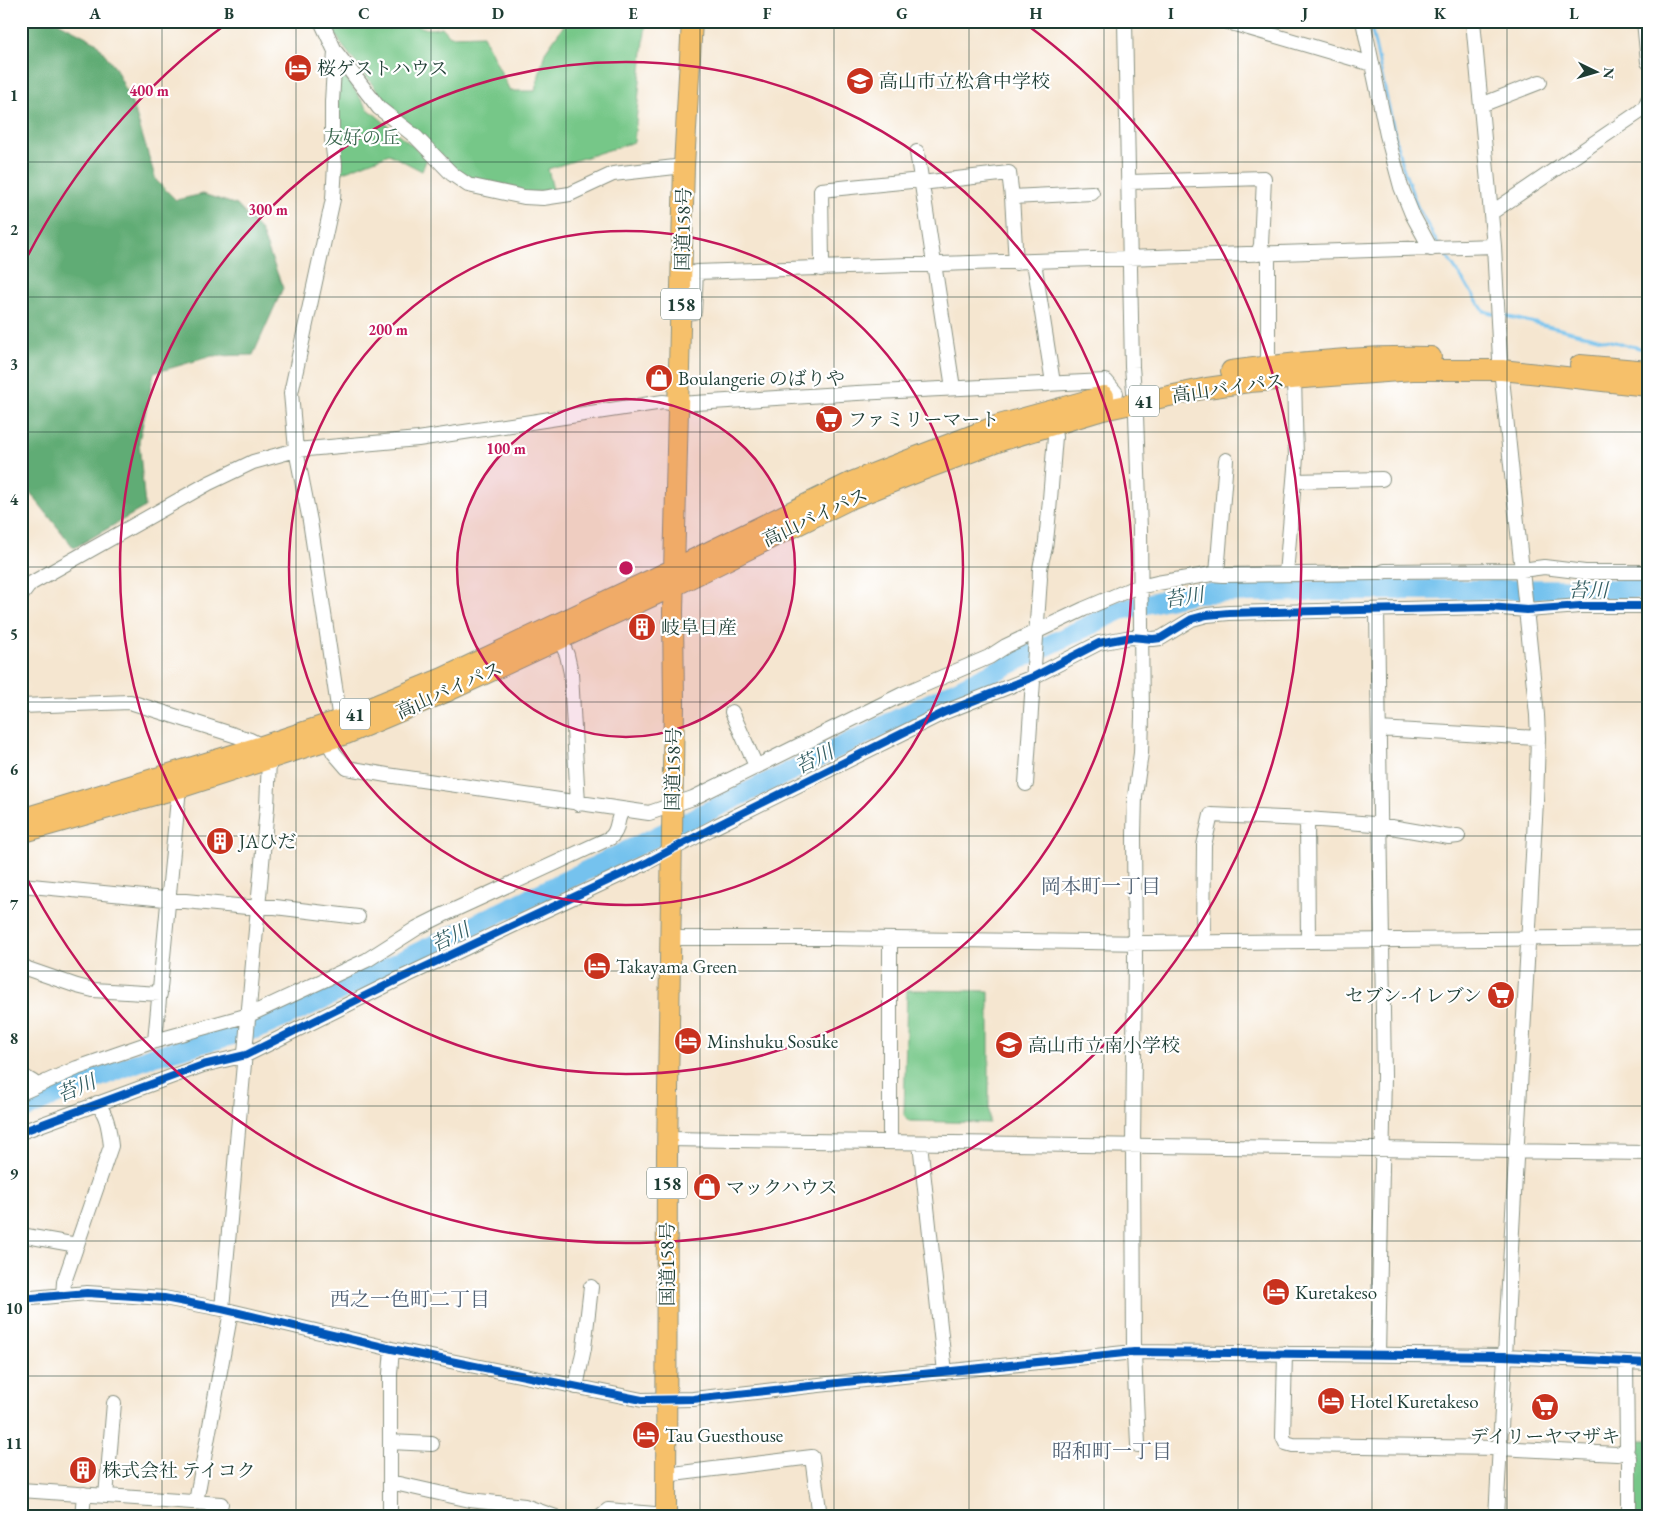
<svg xmlns="http://www.w3.org/2000/svg" width="1669" height="1538" font-family="'EB Garamond','Noto Serif JP',serif">
	<rect width="100%" height="100%" fill="#fff"/>
	<filter id="ink" filterUnits="userSpaceOnUse"><feTurbulence type="fractalNoise" baseFrequency=".02" numOctaves="2"/><feDisplacementMap in="SourceGraphic" scale="10" xChannelSelector="R" yChannelSelector="G"/><feConvolveMatrix kernelMatrix="1 2 1 2 8 2 1 2 1" color-interpolation-filters="sRGB"/></filter>
	<filter id="wash" filterUnits="userSpaceOnUse"><feTurbulence type="fractalNoise" baseFrequency=".0096" numOctaves="4" result="noise"/><feDisplacementMap in="SourceGraphic" scale="20" xChannelSelector="R" yChannelSelector="G"/><feGaussianBlur stdDeviation="1.12" result="paint"/><feColorMatrix in="noise" values="0 0 0 0 0 0 0 0 0 0 0 0 0 0 0 0 0 1.4 0 .05"/><feComposite in="paint" operator="in"/></filter>
	<g filter="url(#wash)">
		<rect width="100%" height="100%" fill="#f5e6d0"/>
		<path fill="#76c788" stroke="#4a825e" d="M327,21H413C422,30 430,30 442,27L450,36L483,35L510,91H535L545,52L567,21H646L634,142L548,169L553,190L527,193L472,179L459,172L388,105L342,45Z
			M338,79H347L367,108L427,158L422,171L389,154L341,173L336,134Z
			M907,990L989,991V1123L909,1121L904,1115Z
			M1635,1440H1648V1517H1635Z"/>
		<path fill="#60ac74" stroke="#407454" d="M21,21H56L96,42L116,69L134,108L156,180L176,200L203,194L237,205L261,231L283,288L253,355L212,356L154,373L139,441L145,507L74,548L21,481Z"/>
		<g fill="none" stroke-linecap="round" stroke-linejoin="round">
			<path stroke="#74c2ee" stroke-width="3" d="M1370,22L1401,162L1417,206L1438,244
				M1443,251L1484,311L1495,314
				M1501,315L1648,350"/>
			<path stroke="#74c2ee" stroke-width="20" d="M21,1111L64,1091L151,1057L262,1027L296,1012L1121,610L1193,593L1362,590L1648,589"/>
		</g>
	</g>
	<g filter="url(#ink)">
		<g fill="none" stroke-linecap="round" stroke-linejoin="round">
			<g stroke="#8a9282" stroke-width="16">
				<path id="minor" d="M321,21L335,51L379,108L416,137L452,174L468,185L524,197L543,198L570,194L613,174L684,166
					M1125,21L1132,367L1136,415L1140,530L1142,717L1141,753L1135,796L1134,835L1135,956L1133,1146L1134,1352L1138,1445
					M1363,21L1387,135L1401,187L1412,214L1431,249
					M1473,21L1494,246L1500,359L1537,715L1538,738L1536,801L1496,1517
					M1644,21L1648,62
					M1228,22L1372,64
					M335,51L332,102V139L335,165L333,199L291,393L296,450L310,521L340,720
					M1481,105L1540,82
					M917,152L953,388
					M1129,182L1264,178L1261,245L1258,254
					M921,183L1009,173L1012,197
					M1491,213L1638,113L1645,107L1648,100
					M1034,262L1053,383
					M1016,263L1012,197L1092,193
					M821,269L822,262L821,190L921,180
					M681,313L694,312L696,272L1494,246
					M1268,358V254
					M1294,481L1382,479
					M1217,574L1226,460
					M1286,574L1296,457L1294,378
					M21,596L30,584L209,483L253,462L296,450L418,439L663,402L679,404L857,393L1106,381L1116,393
					M1377,610L1384,1076L1378,1354
					M560,639L567,655L571,673L578,804
					M21,706L130,702L250,740L262,746L269,760L267,807L222,1309
					M732,712L756,766
					M1379,729L1538,738
					M327,740L334,753L347,768L387,775L649,813L693,798L903,694L989,657L1006,646L1084,609L1131,589L1157,583L1212,574L1223,575L1380,573L1385,571L1522,570L1544,567L1585,572H1648
					M1026,784L1040,578C1038,565 1045,554 1046,541C1050,506 1052,471 1055,437L1053,426
					M1307,819L1308,940
					M21,885L247,907H275L358,917
					M671,938H829L1146,943L1648,937
					M1203,942L1204,845L1211,815L1307,819L1374,824L1449,837L1458,836
					M21,965L28,969L77,986L93,990L160,994
					M155,1041L179,788
					M21,1075L33,1082L34,1086
					M21,1093L77,1068L155,1041L249,1015L367,960L417,928L443,915L610,838C620,830 615,820 623,810
					M21,1132L203,1065L246,1055L397,980L648,862L716,826L945,712L1033,677L1099,643L1131,637L1153,639L1161,638L1192,619L1207,615L1229,613L1489,607L1527,610L1580,606H1648
					M667,1139L1648,1153
					M890,1142V939
					M920,1143L945,1372
					M21,1235L77,1245
					M63,1295L64,1282L111,1146C109,1130 108,1116 97,1103
					M21,1299L87,1293L164,1298L222,1309L392,1349L642,1400L693,1399L855,1381L1134,1352L1504,1356L1648,1363
					M1285,1353L1283,1437L1286,1443L1293,1445L1499,1448L1617,1454L1626,1451
					M1626,1362L1627,1447L1626,1451L1629,1458V1517
					M576,1387L584,1348L591,1287
					M390,1442L432,1444
					M665,1475L812,1457L820,1517
					M390,1482L470,1500L525,1506L556,1517
					M21,1490L221,1504
					M106,1496L114,1403
					M196,1502L231,1311
					M82,1517L84,1494
					M390,1517V1374L392,1349
					M599,1517L608,1510L666,1515"/>
			</g>
			<g stroke="#8a9282" stroke-width="22">
				<path id="highway" d="M1580,365L1648,371
					M1231,371C1297,362 1364,355 1431,357
					M21,819L262,746L340,720L443,678L674,569L854,481L999,425L1104,396
					M21,833L179,788L346,734L448,691L674,586L850,499L920,471L1003,440L1103,410L1207,388L1249,382L1413,370H1502L1648,386
					M666,1517L667,1155L674,704L673,612L684,166L692,21"/>
			</g>
			<use href="#minor" stroke="#fff" stroke-width="14"/>
			<use href="#highway" stroke="#f6c06b" stroke-width="20"/>
			<g stroke="#fff" stroke-width="11">
				<path id="cycleway" d="M21,1132L203,1065L246,1055L397,980L648,862L716,826L945,712L1033,677L1099,643L1131,637L1153,639L1161,638L1192,619L1207,615L1229,613L1489,607L1527,610L1580,606H1648
					M21,1299L87,1293L164,1298L222,1309L392,1349L642,1400L693,1399L855,1381L1134,1352L1504,1356L1648,1363"/>
			</g>
			<use href="#cycleway" stroke="#0057b8" stroke-width="8"/>
		</g>
	</g>
	<path fill="none" stroke="#1f3d34" stroke-width="1" stroke-opacity="0.55" d="M162,21V1517M296,21V1517M431,21V1517M566,21V1517M700,21V1517M834,21V1517M969,21V1517M1104,21V1517M1238,21V1517M1372,21V1517M1507,21V1517M21,162H1648M21,297H1648M21,432H1648M21,567H1648M21,702H1648M21,836H1648M21,971H1648M21,1106H1648M21,1241H1648M21,1376H1648"/>
	<circle cx="626" cy="568" r="169" fill="#c2185b" fill-opacity=".12"/>
	<g fill="none" stroke="#c2185b" stroke-width="2.5">
		<circle cx="626" cy="568" r="169"/>
		<circle cx="626" cy="568" r="337"/>
		<circle cx="626" cy="568" r="506"/>
		<path d="M22 267A675 675 0 0 1 229 22M1023 22A675 675 0 1 1 22 869"/>
	</g>
	<defs>
		<g id="hotel-disc" transform="scale(1.4375)"><circle r="9.5" fill="#c8321e" stroke="#fff"/><path d="M-6-4.5h1.5V1H6V5H4.5V3h-9V5H-6ZM-4 0a1.8 1.8 0 1 1 3.6 0ZM.5 0V-2.5h3Q6-2.5 6 0Z" fill="#fff"/></g>
		<g id="school-disc" transform="scale(1.4375)"><circle r="9.5" fill="#c8321e" stroke="#fff"/><path d="M0-5L7-2L0 1L-7-2ZM-4 1L0 2.5L4 1V4Q0 6-4 4Z" fill="#fff"/></g>
		<g id="shop-disc" transform="scale(1.4375)"><circle r="9.5" fill="#c8321e" stroke="#fff"/><path d="M-5-2.5h2.3a2.7 3.5 0 0 1 5.4 0H5L5.5 6h-11ZM-1.5-2.5h3a1.5 2.3 0 0 0-3 0Z" fill="#fff"/></g>
		<g id="supermarket-disc" transform="scale(1.4375)"><circle r="9.5" fill="#c8321e" stroke="#fff"/><path d="M-6-5.5h2.5l.6 2H6L4.5 2H-2.5L-4.4-4H-6ZM-1.5 3.2a1.3 1.3 0 1 0 .1 0ZM3 3.2a1.3 1.3 0 1 0 .1 0Z" fill="#fff"/></g>
		<g id="building-disc" transform="scale(1.4375)"><circle r="9.5" fill="#c8321e" stroke="#fff"/><path d="M-4-6H4V6H1V3H-1V6H-4ZM-2.5-4.3h1.7v1.8h-1.7ZM.8-4.3h1.7v1.8H.8ZM-2.5-1h1.7V.8h-1.7ZM.8-1h1.7V.8H.8Z" fill="#fff"/></g>
	</defs>
	<g fill-rule="evenodd">
		<use href="#hotel-disc" x="298" y="68"/>
		<use href="#school-disc" x="860" y="81"/>
		<use href="#shop-disc" x="659" y="378"/>
		<use href="#supermarket-disc" x="829" y="419"/>
		<use href="#building-disc" x="642" y="627"/>
		<use href="#building-disc" x="220" y="841"/>
		<use href="#hotel-disc" x="597" y="966"/>
		<use href="#supermarket-disc" x="1501" y="995"/>
		<use href="#hotel-disc" x="688" y="1041"/>
		<use href="#school-disc" x="1009" y="1045"/>
		<use href="#shop-disc" x="707" y="1187"/>
		<use href="#hotel-disc" x="1276" y="1292"/>
		<use href="#hotel-disc" x="1331" y="1401"/>
		<use href="#supermarket-disc" x="1545" y="1407"/>
		<use href="#hotel-disc" x="646" y="1435"/>
		<use href="#building-disc" x="83" y="1470"/>
	</g>
	<g text-anchor="middle" dominant-baseline="central" stroke-width="4.5" stroke-linejoin="round" paint-order="stroke">
		<g fill="#fff" stroke="#627771" stroke-width="1">
			<rect x="661" y="288.5" width="40" height="31" rx="4"/>
			<rect x="1129" y="385.5" width="30" height="31" rx="4"/>
			<rect x="340" y="698.5" width="30" height="31" rx="4"/>
			<rect x="647" y="1167.5" width="40" height="31" rx="4"/>
		</g>
		<g font-size="18" font-weight="bold" fill="#1f3d34">
			<text x="681" y="304">158</text>
			<text x="1144" y="401">41</text>
			<text x="355" y="714">41</text>
			<text x="667" y="1183">158</text>
		</g>
		<g font-size="19" fill="#1f3d34" stroke="#fff" text-anchor="start">
			<text x="317" y="68">桜ゲストハウス</text>
			<text x="879" y="81">高山市立松倉中学校</text>
			<text x="678" y="378">Boulangerie のばりや</text>
			<text x="848" y="419">ファミリーマート</text>
			<text x="661" y="627">岐阜日産</text>
			<text x="239" y="841">JAひだ</text>
			<text x="616" y="966">Takayama Green</text>
			<text x="1482" y="995" text-anchor="end">セブン-イレブン</text>
			<text x="707" y="1041">Minshuku Sosuke</text>
			<text x="1028" y="1045">高山市立南小学校</text>
			<text x="726" y="1187">マックハウス</text>
			<text x="1295" y="1292">Kuretakeso</text>
			<text x="1350" y="1401">Hotel Kuretakeso</text>
			<text x="665" y="1435">Tau Guesthouse</text>
			<text x="1545" y="1436" text-anchor="middle">デイリーヤマザキ</text>
			<text x="102" y="1470">株式会社 テイコク</text>
		</g>
		<g font-size="19" fill="#39664d" stroke="#fff">
			<text x="362" y="137">友好の丘</text>
		</g>
		<g font-size="19" fill="#1f3d34" stroke="#fff">
			<text transform="translate(683 229) rotate(-89)">国道158号</text>
			<text transform="translate(1228 388) rotate(-8)">高山バイパス</text>
			<text transform="translate(815 517) rotate(-25)">高山バイパス</text>
			<text transform="translate(449 690) rotate(-24)">高山バイパス</text>
			<text transform="translate(673 769) rotate(-89)">国道158号</text>
			<text transform="translate(667 1264) rotate(-90)">国道158号</text>
		</g>
		<g font-size="20" font-style="italic" fill="#345e62" stroke="#fff">
			<text x="1588" y="590">苔川</text>
			<text transform="translate(1184 597) rotate(-9)">苔川</text>
			<text transform="translate(814 759) rotate(-26)">苔川</text>
			<text transform="translate(450 937) rotate(-26)">苔川</text>
			<text transform="translate(76 1088) rotate(-23)">苔川</text>
		</g>
		<g font-size="20" fill="#516173" stroke="#fff">
			<text x="1101" y="886">岡本町一丁目</text>
			<text x="410" y="1299">西之一色町二丁目</text>
			<text x="1112" y="1451">昭和町一丁目</text>
		</g>
	</g>
	<circle cx="626" cy="568" r="8" fill="#c2185b" stroke="#fff" stroke-width="2.5"/>
	<g font-size="15" text-anchor="middle" font-weight="bold" fill="#c2185b" stroke="#fff" stroke-width="4.5" stroke-linejoin="round" paint-order="stroke">
		<text x="149" y="96">400 m</text>
		<text x="268" y="215">300 m</text>
		<text x="388" y="335">200 m</text>
		<text x="506" y="454">100 m</text>
	</g>
	<rect width="1669" height="1538" fill="none" stroke="#fff" stroke-width="55"/>
	<g transform="translate(1596 72) rotate(95)" stroke="#ffffff" stroke-width="4" paint-order="stroke">
	<path d="M0-4L9 19L0 12L-9 19Z" fill="#1f3d34"/>
	<text y="-8" font-size="14" font-weight="bold" text-anchor="middle" fill="#1f3d34">N</text>
	</g>
	<rect x="28" y="28" width="1614" height="1482" fill="none" stroke="#1f3d34" stroke-width="2"/>
	<g font-size="16" text-anchor="middle" font-weight="bold" fill="#1f3d34">
		<text x="95" y="19">A</text>
		<text x="229" y="19">B</text>
		<text x="364" y="19">C</text>
		<text x="498" y="19">D</text>
		<text x="633" y="19">E</text>
		<text x="767" y="19">F</text>
		<text x="902" y="19">G</text>
		<text x="1036" y="19">H</text>
		<text x="1171" y="19">I</text>
		<text x="1305" y="19">J</text>
		<text x="1440" y="19">K</text>
		<text x="1574" y="19">L</text>
		<text x="14" y="101">1</text>
		<text x="14" y="235">2</text>
		<text x="14" y="370">3</text>
		<text x="14" y="505">4</text>
		<text x="14" y="640">5</text>
		<text x="14" y="775">6</text>
		<text x="14" y="910">7</text>
		<text x="14" y="1044">8</text>
		<text x="14" y="1179">9</text>
		<text x="14" y="1314">10</text>
		<text x="14" y="1449">11</text>
	</g>
</svg>
